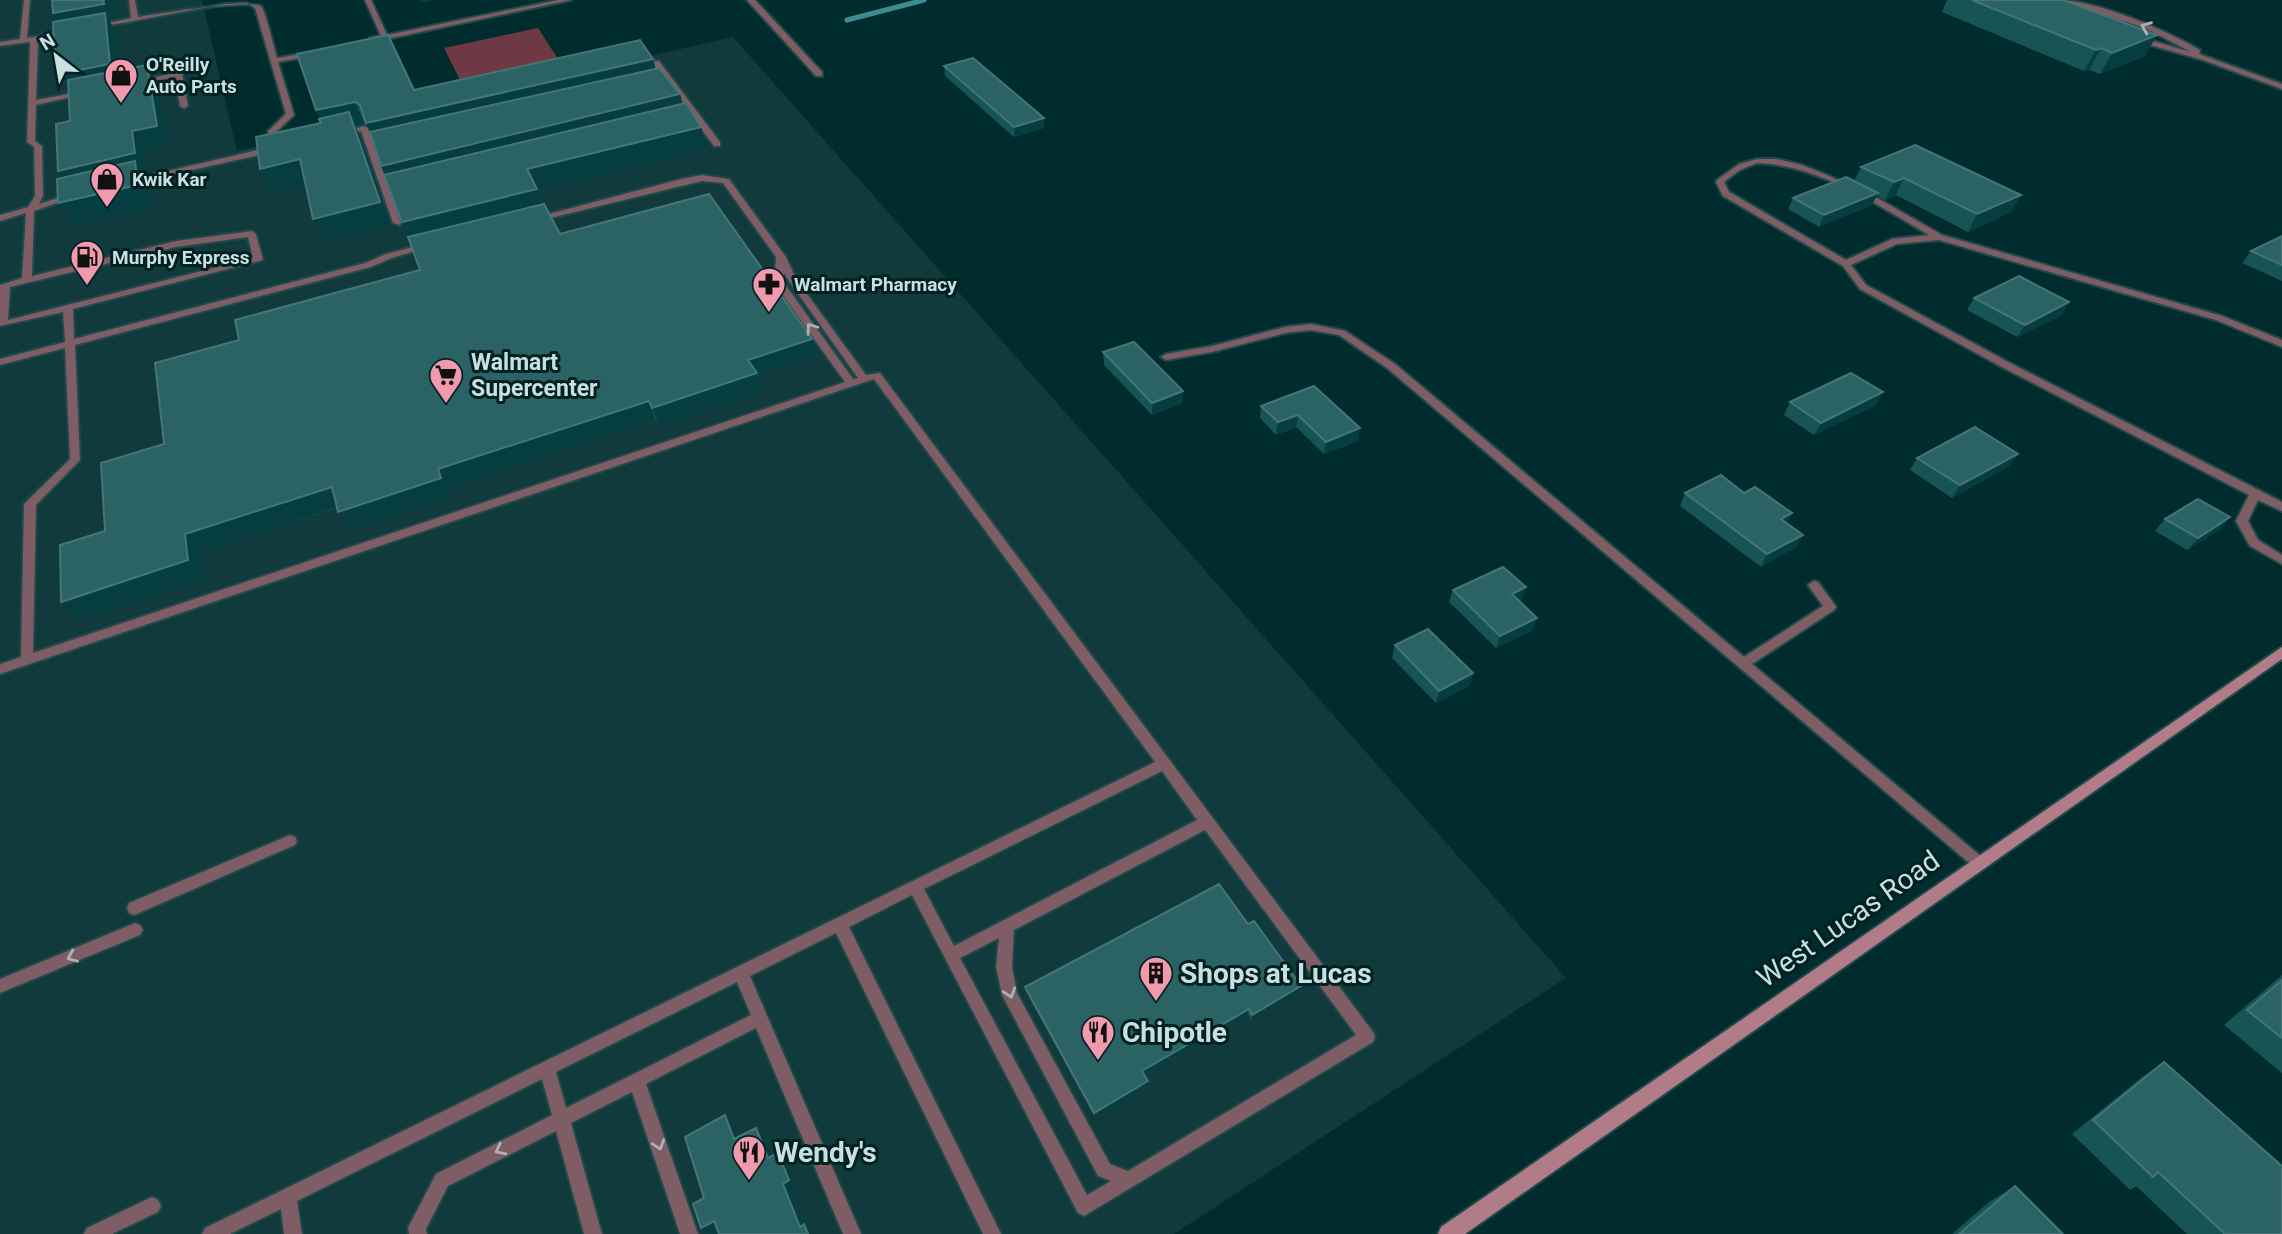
<svg xmlns="http://www.w3.org/2000/svg" width="2282" height="1234" font-family="Roboto,sans-serif">
	<style>
		.built { fill: #113a3c }
		.green { fill: #6e3845 }
		.lines { fill: none; stroke-linecap: round; stroke-linejoin: round }
		.stream { stroke: #3f8c8f; stroke-width: 5 }
		.lane-casing { stroke: #20494a; stroke-width: 4 }
		.street-casing { stroke: #20494a; stroke-width: 4 }
		.secondary-casing { stroke: #20494a; stroke-width: 4 }
		.lane { fill: #7e5d64; fill-rule: evenodd }
		.street { fill: #7e5d64; fill-rule: evenodd }
		.secondary { fill: #b17c87; fill-rule: evenodd }
		.wall { fill: #175456 }
		.shaded-wall { fill: #063d40 }
		.building { fill: #2b6365; stroke: #447678; stroke-width: 2 }
		.oneway { stroke: #afb2b5 }
		.labels { text-anchor: middle; dominant-baseline: central; stroke-width: 6; stroke-linejoin: round; paint-order: stroke }
		.far-poi-label { font-size: 19px; font-weight: bold; fill: #cae0e0; stroke: #022122; text-anchor: start }
		.poi-label { font-size: 23px; font-weight: bold; fill: #cae0e0; stroke: #022122; text-anchor: start }
		.near-street-label { font-size: 28px; fill: #cae0e0; stroke: #022122 }
		.near-poi-label { font-size: 28px; font-weight: bold; fill: #cae0e0; stroke: #022122; text-anchor: start }
	</style>
	<rect width="100%" height="100%" fill="#002c2e"/>
	<polygon class="built" points="0,0 202,0 237,151 733,37 1566,978 1174,1234 0,1234"/>
	<polygon class="green" points="538,28 560,62 462,84 444,48"/>
	<g class="lines">
		<polyline class="stream" points="847,20 924,0"/>
		<defs>
			<g id="lane">
				<path d="M24 0H30L27 38 68 31 72 33 36 41 38 44 36 100 84 91 88 93 36 105 35 141 42 146 43 196 39 204 73 193 77 196 34 211 32 276 176 241 252 231 256 234 263 260 73 309 74 339 365 263 386 254 428 243 432 246 392 258 371 267 75 345 80 460 36 505 33 653 845 382 774 283 776 257 723 183 702 181 534 222 530 219 681 179 702 175 729 179 786 257 796 279 866 375 880 373 1373 1032 1375 1037 1373 1042 1084 1216 1078 1213 912 895 849 927 1001 1234H983L836 933 750 976 861 1234H843L756 1028 646 1084 698 1234H680L632 1092 571 1123 602 1234H584L556 1131 448 1186 426 1229 427 1234H409L408 1228 411 1222 436 1174 552 1115 542 1079 297 1201 302 1234H284L281 1209 230 1234H202L205 1228 1155 762 874 379 0 674V664L21 657 24 504 70 459 65 348 0 365V359L65 342 63 312 0 326V285L22 278 26 213 0 221V215L28 207 35 196 34 147 27 142 30 44 29 42 0 46V42L20 39ZM248 237 253 258 8 320 10 287 176 247ZM784 273 789 281 858 378 853 379 784 283ZM1162 771 1197 820 954 946 924 889ZM1205 830 1356 1035 1128 1171 1110 1164 1017 993 1012 967 1014 930ZM999 938 996 967 1002 995 1098 1176 1111 1181 1087 1195 960 958ZM737 982 751 1015 566 1108 556 1072Z"/>
				<path d="M129 0H135L138 17C159 13 248 0 261 6 266 13 274 48 277 58L317 51V55L278 62 294 115 276 132 279 148 277 151 129 184V180L271 147 268 131 286 114 255 8 247 3 225 4 95 28V26L131 18Z"/>
				<polygon points="365,0 371,0 387,35 558,0 571,0 373,42 369,40 370,38 381,36"/>
				<path d="M2057 0C2097 0 2165 30 2200 50L2199 54 2282 84V89L2203 60 2136 41V37H2139L2191 52 2145 28Z"/>
				<polygon points="653,61 659,61 720,142 720,146 714,146 669,86 652,88 652,84 666,82 652,63"/>
				<polygon points="178,72 182,74 188,106 184,108 180,106 175,77 139,84 135,82"/>
				<polygon points="364,126 368,128 401,223 400,225 393,223 361,131 343,135 339,133"/>
				<path d="M1757 159H1777L1802 165 1827 175 1879 199 1942 235 2222 316 2282 340V347L2216 320 1939 240 1897 244 1851 265 1866 285 2008 362 2282 502V511L2258 500 2248 521 2258 540 2282 555V564L2250 546 2236 521 2249 495 2000 366 1860 289 1843 266 1723 196 1716 182 1717 180 1739 164ZM1757 163C1819 165 1877 205 1929 235L1892 239 1846 260 1729 192 1724 182 1740 170Z"/>
				<polygon points="1311,324 1345,331 1395,364 1744,657 1823,606 1808,585 1814,581 1818,582 1834,604 1836,607 1834,610 1752,664 1984,859 1986,863 1984,867 1979,869 1974,867 1387,368 1339,335 1311,330 1285,333 1212,352 1166,360 1161,357 1166,354 1212,346 1285,327"/>
				<polygon points="290,835 295,837 297,841 295,845 139,913 134,915 129,913 127,908 129,903"/>
				<polygon points="135,923 140,925 143,930 140,935 0,993 0,979"/>
				<polygon points="152,1197 158,1200 161,1206 158,1212 112,1234 84,1234 87,1228"/>
			</g>
			<polygon id="street" points="747,0 755,0 822,72 822,76 816,76"/>
			<polygon id="secondary" points="2282,647 2282,659 1465,1234 1438,1234 1441,1227"/>
		</defs>
		<use href="#lane" class="lane-casing"/>
		<use href="#street" class="street-casing"/>
		<use href="#secondary" class="secondary-casing"/>
		<use href="#lane" class="lane"/>
		<use href="#street" class="street"/>
		<use href="#secondary" class="secondary"/>
	</g>
	<g class="wall">
		<polygon points="1947,0 2063,0 2145,56 2100,74 2089,70 2084,71 1942,12"/>
		<polygon points="944,66 1044,118 1044,128 1014,137 945,76"/>
		<polygon points="656,69 680,94 682,103 701,127 707,149 538,191 543,204 560,234 817,357 757,376 762,392 659,426 655,419 448,488 451,497 350,530 337,508 200,552 203,579 78,620 105,531 164,444 239,340 420,270 409,237 402,222 381,166 370,132 367,125 365,124 355,126 359,134 391,225 326,242 305,184 273,192 321,123 321,119 316,110 414,90"/>
		<polygon points="1861,167 2021,195 2011,212 1968,232 1896,195 1885,200 1877,195 1872,205 1819,227 1788,209 1793,198 1854,181"/>
		<polygon points="2282,236 2282,281 2242,263 2251,251"/>
		<polygon points="1974,298 2062,315 2017,337 1967,310"/>
		<polygon points="1103,352 1183,391 1182,403 1152,415 1104,365"/>
		<polygon points="1314,386 1358,441 1324,454 1296,427 1276,435 1260,418 1261,406"/>
		<polygon points="1790,402 1876,405 1814,435 1784,415"/>
		<polygon points="2018,454 2009,466 1952,498 1910,470 1917,458"/>
		<polygon points="1685,493 1744,493 1792,513 1787,522 1803,535 1796,547 1761,567 1680,506"/>
		<polygon points="2230,517 2219,530 2187,550 2155,531 2165,519"/>
		<polygon points="1453,590 1522,600 1519,601 1533,630 1496,648 1449,602"/>
		<polygon points="1395,645 1473,673 1469,686 1436,703 1392,658"/>
		<polygon points="1248,924 1300,992 1251,1020 1248,1014 1144,1075 1148,1086 1095,1117 1026,992 1025,987"/>
		<polygon points="2282,975 2282,1073 2224,1025"/>
		<polygon points="2164,1062 2282,1234 2187,1234 2136,1186 2130,1190 2072,1134 2142,1077"/>
		<polygon points="2015,1186 2063,1234 1952,1234 1989,1202"/>
	</g>
	<g class="shaded-wall">
		<polygon points="103,0 115,0 117,14 113,15 113,19 109,20 114,28 121,81 73,79 66,80 55,64 63,28 53,13"/>
		<polygon points="420,0 434,0 421,3"/>
		<polygon points="2157,35 2145,56 2100,74 2112,53"/>
		<polygon points="2101,48 2089,70 2084,71 2096,50"/>
		<polygon points="653,59 659,81 377,145 366,123"/>
		<polygon points="147,65 158,84 169,145 145,151 148,173 144,174 150,183 153,207 74,226 58,203 72,191 58,171 132,131"/>
		<polygon points="680,94 686,116 392,189 381,166"/>
		<polygon points="355,102 365,124 355,126 359,134 391,225 326,242 313,219 327,132 316,110"/>
		<polygon points="1044,118 1044,128 1014,137 1014,127"/>
		<polygon points="701,127 707,149 538,191 546,211 413,245 402,222 527,169"/>
		<polygon points="300,159 312,182 273,192 260,169"/>
		<polygon points="1904,178 1896,195 1885,200 1894,182"/>
		<polygon points="1878,193 1872,205 1819,227 1824,215"/>
		<polygon points="2021,195 2011,212 1968,232 1977,214"/>
		<polygon points="2069,302 2062,315 2017,337 2025,325"/>
		<polygon points="812,339 817,357 757,376 762,392 659,426 652,408 748,360"/>
		<polygon points="1183,391 1182,403 1152,415 1152,403"/>
		<polygon points="1883,392 1876,405 1814,435 1821,423"/>
		<polygon points="649,401 655,419 448,488 451,497 350,530 338,512 438,469"/>
		<polygon points="1298,415 1296,427 1276,435 1278,422"/>
		<polygon points="1360,428 1358,441 1324,454 1326,442"/>
		<polygon points="2018,454 2009,466 1952,498 1960,485"/>
		<polygon points="332,487 344,505 200,552 203,579 78,620 61,602 185,534"/>
		<polygon points="1792,513 1785,526 1781,519"/>
		<polygon points="2230,517 2219,530 2187,550 2198,538"/>
		<polygon points="1803,535 1796,547 1761,567 1767,554"/>
		<polygon points="1526,587 1522,600 1508,606 1512,594"/>
		<polygon points="1537,618 1533,630 1496,648 1500,636"/>
		<polygon points="1473,673 1469,686 1436,703 1439,691"/>
		<polygon points="1301,986 1300,992 1251,1020 1252,1015"/>
		<polygon points="1249,1009 1248,1014 1142,1076 1142,1071"/>
		<polygon points="1148,1081 1148,1086 1095,1117 1094,1113"/>
		<polygon points="725,1115 734,1129 743,1153 734,1139"/>
		<polygon points="756,1128 765,1142 776,1171 768,1158"/>
		<polygon points="778,1153 786,1166 797,1193 791,1196 806,1234 800,1227 783,1184"/>
		<polygon points="714,1221 722,1234 706,1234 701,1228"/>
	</g>
	<g class="building">
		<polygon points="52,0 105,0 103,0 104,4 53,13"/>
		<polygon points="1972,0 2063,0 2157,35 2112,53 2101,48 2096,50"/>
		<polygon points="105,13 110,64 69,72 68,61 55,64 53,22"/>
		<polygon points="388,35 414,90 640,40 653,59 366,123 360,105 355,102 316,110 297,54"/>
		<polygon points="973,58 1044,118 1014,127 944,66"/>
		<polygon points="147,65 157,126 132,131 135,153 58,171 56,124 70,121 68,80"/>
		<polygon points="659,68 680,94 381,166 370,132"/>
		<polygon points="686,103 701,127 527,169 537,189 402,222 384,175"/>
		<polygon points="349,112 380,202 313,219 300,159 260,169 256,137 321,123 319,119"/>
		<polygon points="1915,145 2021,195 1977,214 1904,178 1894,182 1861,167"/>
		<polygon points="135,161 138,185 58,203 57,179"/>
		<polygon points="1846,177 1878,193 1824,215 1793,198"/>
		<polygon points="709,194 812,339 748,360 757,373 652,408 649,401 438,469 441,478 338,512 332,487 185,534 188,560 61,602 60,545 105,531 101,463 164,444 155,363 239,340 235,320 420,270 408,237 544,204 560,234"/>
		<polygon points="2282,236 2282,265 2251,251"/>
		<polygon points="2019,276 2069,302 2025,325 1974,298"/>
		<polygon points="1134,342 1183,391 1152,403 1103,352"/>
		<polygon points="1851,373 1883,392 1821,423 1790,402"/>
		<polygon points="1314,386 1360,428 1326,442 1298,415 1278,422 1261,406"/>
		<polygon points="1975,427 2018,454 1960,485 1917,458"/>
		<polygon points="1721,475 1744,493 1755,487 1792,513 1781,519 1803,535 1767,554 1685,493"/>
		<polygon points="2198,499 2230,517 2198,538 2165,519"/>
		<polygon points="1503,567 1526,587 1512,594 1537,618 1500,636 1453,590"/>
		<polygon points="1428,629 1473,673 1439,691 1395,645"/>
		<polygon points="1219,884 1248,924 1254,921 1301,986 1252,1015 1249,1009 1142,1071 1148,1081 1094,1113 1025,987"/>
		<polygon points="2282,980 2282,1038 2247,1010"/>
		<polygon points="2164,1062 2282,1166 2282,1234 2225,1234 2158,1172 2153,1177 2093,1120"/>
		<polygon points="725,1115 734,1139 756,1128 768,1158 778,1153 789,1180 783,1184 800,1227 804,1224 808,1234 719,1234 714,1221 701,1228 693,1204 704,1198 685,1137"/>
		<polygon points="2015,1186 2063,1234 1959,1234"/>
	</g>
	<defs><path id="oneway-chevron" d="M-2-3.5L2.5 0L-2 3.5" fill="none" stroke-width="1.6" stroke-linecap="round" stroke-linejoin="round" transform="scale(1.75)"/></defs>
	<g class="oneway">
		<use href="#oneway-chevron" transform="translate(2146 27) rotate(-158)"/>
		<use href="#oneway-chevron" transform="translate(811 328) rotate(-126)"/>
		<use href="#oneway-chevron" transform="translate(72 957) rotate(157)"/>
		<use href="#oneway-chevron" transform="translate(1010 993) rotate(71)"/>
		<use href="#oneway-chevron" transform="translate(659 1145) rotate(71)"/>
		<use href="#oneway-chevron" transform="translate(500 1150) rotate(153)"/>
	</g>
	<defs>
		<symbol id="shop-pin" viewBox="-11 -11 22 30"><path d="M0 17L-7.5 6A9.5 9.5 0 1 1 7.5 6Z" fill="#f29aad" stroke="#022122"/><path d="M-5-2.5h2.3a2.7 3.5 0 0 1 5.4 0H5L5.5 6h-11ZM-1.5-2.5h3a1.5 2.3 0 0 0-3 0Z" fill="#111"/></symbol>
		<symbol id="fuel-pin" viewBox="-11 -11 22 30"><path d="M0 17L-7.5 6A9.5 9.5 0 1 1 7.5 6Z" fill="#f29aad" stroke="#022122"/><path d="M-5.5-6h7V0h2V4h1.3V-2.5L3-4.5l.8-.8L6-3V5H2.5V1h-1V6h-7ZM-4.2-4.7v3.2H.2V-4.7Z" fill="#111"/></symbol>
		<symbol id="pharmacy-pin" viewBox="-11 -11 22 30"><path d="M0 17L-7.5 6A9.5 9.5 0 1 1 7.5 6Z" fill="#f29aad" stroke="#022122"/><path d="M-2-6h4v4h4v4h-4v4h-4v-4h-4v-4h4Z" fill="#111"/></symbol>
		<symbol id="supermarket-pin" viewBox="-11 -11 22 30"><path d="M0 17L-7.5 6A9.5 9.5 0 1 1 7.5 6Z" fill="#f29aad" stroke="#022122"/><path d="M-6-5.5h2.5l.6 2H6L4.5 2H-2.5L-4.4-4H-6ZM-1.5 3.2a1.3 1.3 0 1 0 .1 0ZM3 3.2a1.3 1.3 0 1 0 .1 0Z" fill="#111"/></symbol>
		<symbol id="building-pin" viewBox="-11 -11 22 30"><path d="M0 17L-7.5 6A9.5 9.5 0 1 1 7.5 6Z" fill="#f29aad" stroke="#022122"/><path d="M-4-6H4V6H1V3H-1V6H-4ZM-2.5-4.3h1.7v1.8h-1.7ZM.8-4.3h1.7v1.8H.8ZM-2.5-1h1.7V.8h-1.7ZM.8-1h1.7V.8H.8Z" fill="#111"/></symbol>
		<symbol id="restaurant-pin" viewBox="-11 -11 22 30"><path d="M0 17L-7.5 6A9.5 9.5 0 1 1 7.5 6Z" fill="#f29aad" stroke="#022122"/><path d="M-5-6h1v4h1v-4h1v4h1v-4h1v5L-1.5 .5V6h-2V.5L-5-1ZM5-6V6H3V1.5H1.5Q1.5-4 5-6Z" fill="#111"/></symbol>
	</defs>
	<g fill-rule="evenodd">
		<use href="#shop-pin" x="102" y="56" width="38" height="52"/>
		<use href="#shop-pin" x="88" y="160" width="38" height="52"/>
		<use href="#fuel-pin" x="68" y="238" width="38" height="52"/>
		<use href="#pharmacy-pin" x="750" y="265" width="38" height="52"/>
		<use href="#supermarket-pin" x="427" y="356" width="38" height="52"/>
		<use href="#building-pin" x="1137" y="954" width="38" height="52"/>
		<use href="#restaurant-pin" x="1079" y="1013" width="38" height="52"/>
		<use href="#restaurant-pin" x="730" y="1133" width="38" height="52"/>
	</g>
	<g class="labels">
		<g class="far-poi-label">
			<text x="146" y="64">O'Reilly<tspan x="146" dy="22">Auto Parts</tspan></text>
			<text x="132" y="179">Kwik Kar</text>
			<text x="112" y="257">Murphy Express</text>
			<text x="794" y="284">Walmart Pharmacy</text>
		</g>
		<g class="poi-label">
			<text x="471" y="362">Walmart<tspan x="471" dy="26">Supercenter</tspan></text>
		</g>
		<g class="near-street-label">
			<text transform="translate(1848 919) rotate(-35)">West Lucas Road</text>
		</g>
		<g class="near-poi-label">
			<text x="1180" y="973">Shops at Lucas</text>
			<text x="1122" y="1032">Chipotle</text>
			<text x="774" y="1152">Wendy's</text>
		</g>
	</g>
	<g transform="translate(56 56) rotate(329)" stroke="#022122" stroke-width="5" paint-order="stroke">
	<path d="M0-5L12 26L0 18L-12 26Z" fill="#cae0e0"/>
	<text y="-10" font-size="19" font-weight="bold" text-anchor="middle" fill="#cae0e0">N</text>
	</g>
</svg>
